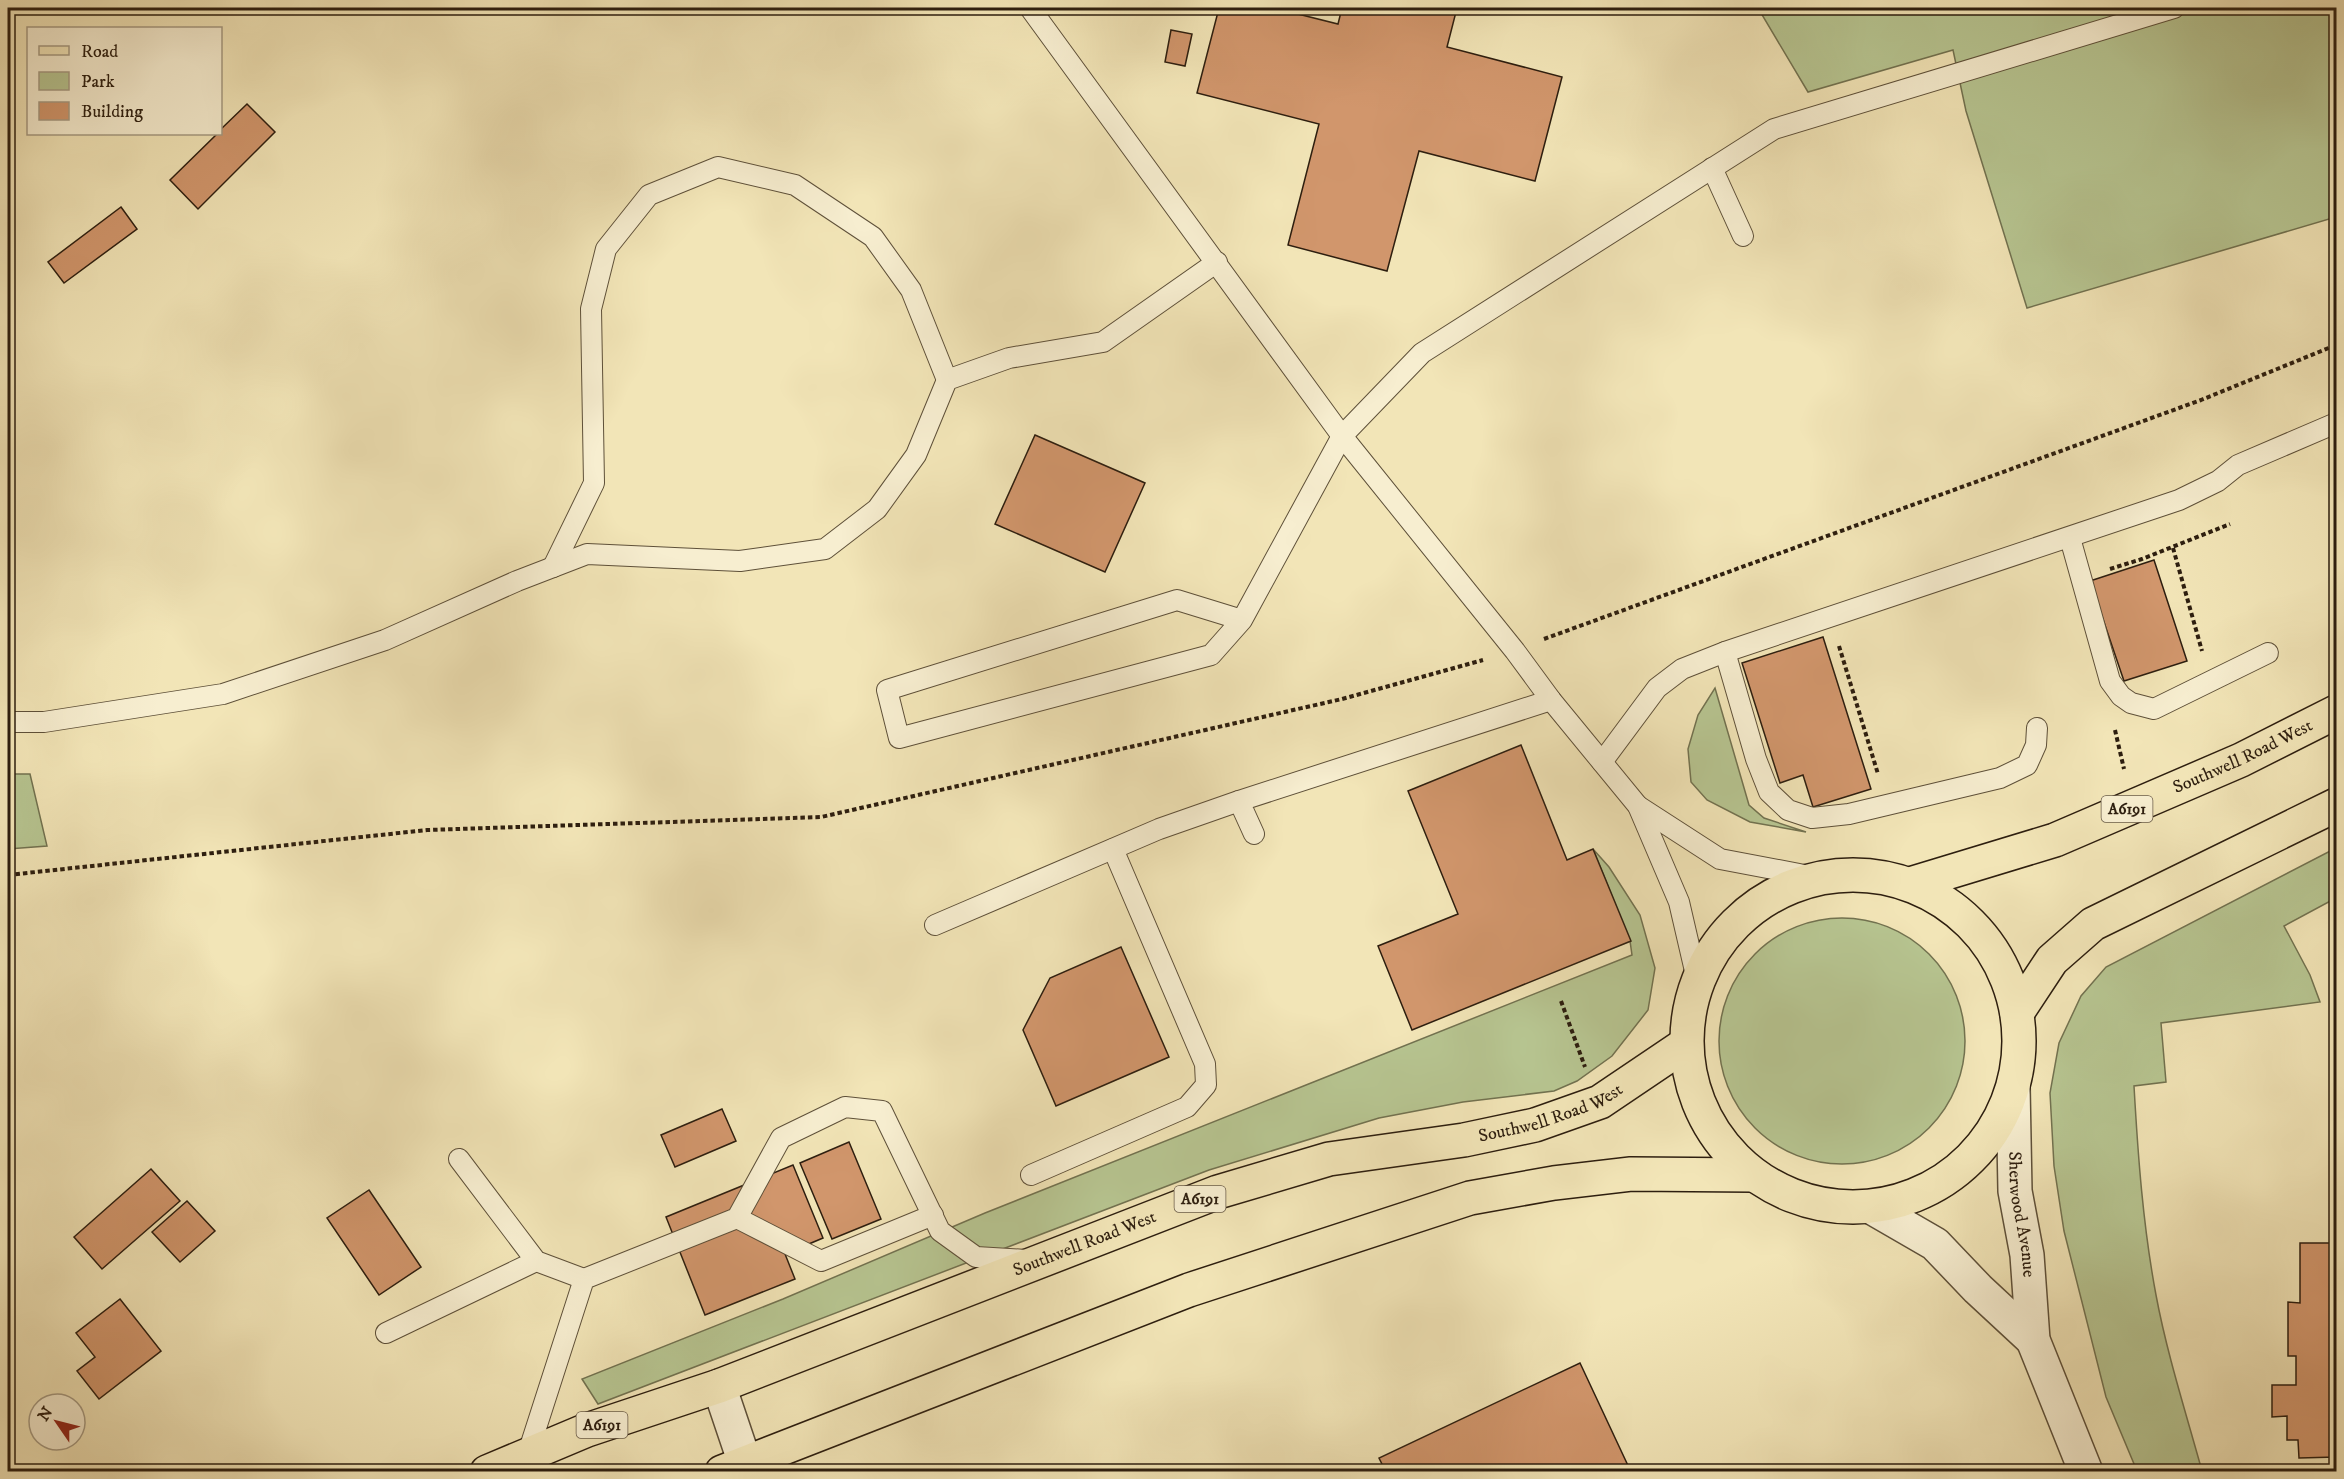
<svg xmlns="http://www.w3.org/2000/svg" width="2344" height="1479" font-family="'IM FELL DW Pica',serif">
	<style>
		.green { fill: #b7c591; stroke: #727250; stroke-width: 1.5 }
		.building { fill: #d1966c; stroke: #2d1e0f; stroke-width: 1.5 }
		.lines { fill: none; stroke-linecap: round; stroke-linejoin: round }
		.lane-casing { stroke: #5e5039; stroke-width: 22 }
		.street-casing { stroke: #5e5039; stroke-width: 36 }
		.primary-casing { stroke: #2d1e0f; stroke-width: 36 }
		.path { stroke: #2d1e0f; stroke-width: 4; stroke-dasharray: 4.5 3; stroke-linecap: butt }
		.lane { stroke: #f7eed0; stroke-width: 20 }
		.street { stroke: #f7eed0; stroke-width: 33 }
		.primary { stroke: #f2e5b7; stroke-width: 33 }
		.labels { text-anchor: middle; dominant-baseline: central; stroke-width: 6; stroke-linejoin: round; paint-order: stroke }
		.shield { fill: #f7eed0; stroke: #6a5c49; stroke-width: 1.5 }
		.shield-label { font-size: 16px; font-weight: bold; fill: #2d1e0f }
		.street-label { font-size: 18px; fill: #2d1e0f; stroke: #f7eed0 }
	</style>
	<rect width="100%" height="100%" fill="#f2e5b7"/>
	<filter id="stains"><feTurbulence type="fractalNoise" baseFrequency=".00333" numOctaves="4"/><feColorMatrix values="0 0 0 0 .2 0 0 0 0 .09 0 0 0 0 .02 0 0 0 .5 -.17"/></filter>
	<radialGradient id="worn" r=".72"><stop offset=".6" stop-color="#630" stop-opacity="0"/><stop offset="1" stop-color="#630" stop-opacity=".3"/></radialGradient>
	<g class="green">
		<polygon points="1758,8 2336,8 2336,217 2027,308 1966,111 1953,50 1808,92"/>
		<polygon points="1715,688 1749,805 1764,818 1806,832 1750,822 1707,800 1691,782 1688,749 1698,715"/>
		<polygon points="8,774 30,774 47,846 8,849"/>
		<path d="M2336 848V898L2284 926 2310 975 2320 1002 2161 1023 2166 1082 2134 1086C2138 1156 2143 1226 2156 1295 2167 1354 2186 1413 2202 1471H2137L2106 1397 2064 1231 2054 1166 2050 1093 2059 1043 2081 996 2106 967Z"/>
		<polygon points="1593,849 1609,867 1640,915 1655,968 1648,1010 1612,1056 1577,1081 1554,1091 1463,1102 1379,1118 1209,1170 598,1404 582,1379 783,1299 985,1213 1632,955 1630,941"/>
		<circle cx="1842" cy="1041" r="123"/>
	</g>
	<g class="building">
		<polygon points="1219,8 1274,8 1338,24 1342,8 1457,8 1447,47 1562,77 1535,181 1419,151 1387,271 1288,245 1319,124 1197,93"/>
		<polygon points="1171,30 1192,34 1185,66 1165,62"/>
		<polygon points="247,104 275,132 198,209 170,180 217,134 220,134 220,130"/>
		<polygon points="121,207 137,229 64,283 48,262"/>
		<polygon points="1035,435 1145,483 1105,572 995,524"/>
		<polygon points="2154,560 2187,661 2124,681 2090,581"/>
		<polygon points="1823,637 1871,789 1813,807 1803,775 1780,783 1742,663"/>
		<polygon points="1521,745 1567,860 1593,849 1631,941 1412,1030 1378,946 1458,914 1408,791"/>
		<polygon points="1121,947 1169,1057 1056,1106 1023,1030 1050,978"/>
		<polygon points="722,1109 736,1141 675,1167 661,1135"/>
		<polygon points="849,1142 881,1219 832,1239 800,1163"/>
		<polygon points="793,1165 823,1238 785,1254 795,1279 705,1315 666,1217"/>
		<polygon points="151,1169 180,1201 102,1269 74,1237"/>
		<polygon points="369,1190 421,1267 379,1295 327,1218"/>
		<polygon points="187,1201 215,1231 180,1262 152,1232"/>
		<polygon points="2300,1243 2336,1243 2336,1457 2299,1458 2298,1440 2287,1440 2287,1416 2272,1417 2272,1385 2296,1385 2296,1356 2288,1356 2288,1302 2300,1303"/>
		<polygon points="120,1299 161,1351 99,1399 77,1371 95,1357 76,1333"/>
		<polygon points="1580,1363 1631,1472 1386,1472 1379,1458"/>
	</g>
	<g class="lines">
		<defs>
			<g id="lane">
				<polyline points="1030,8 1342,436 1515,651 1551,700 1638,806 1679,902 1698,984"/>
				<polyline points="1712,168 1743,236"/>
				<polyline points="2070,538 2110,681 2121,696 2131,703 2154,709 2268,653"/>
				<polyline points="553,567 594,483 591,309 606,249 649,195 718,167 795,185 873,237 911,290 947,380"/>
				<polyline points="1242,620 1177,600 887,690 899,738 1211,655 1242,620 1342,436 1422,353 1774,129 2174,8"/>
				<polyline points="1725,652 1756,759 1769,792 1788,810 1812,818 1849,814 2000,778 2027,765 2036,745 2037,728"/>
				<polyline points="8,722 44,722 223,694 385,640 517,581 587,554 740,561 825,549 877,509 916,455 947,380 1009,358 1103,342 1217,262"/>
				<polyline points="1602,762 1657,688 1682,669 1725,652 2179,500 2218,481 2238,465 2336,423"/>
				<polyline points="1638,806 1720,859 1820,878"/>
				<polyline points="1254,834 1239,801 1551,700"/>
				<polyline points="935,925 1159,829 1239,801"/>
				<polyline points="459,1159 536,1261 584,1279"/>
				<polyline points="1031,1175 1187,1107 1206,1085 1205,1064 1113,849"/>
				<polyline points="737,1218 821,1261 933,1215"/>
				<polyline points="386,1333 536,1261"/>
				<polyline points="527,1456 584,1279 737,1218 781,1138 845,1107 882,1111 940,1231 976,1257 1027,1260"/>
			</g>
			<g id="street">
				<path id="s1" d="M2013 1087 2015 1191 2027 1255 2033 1340 2086 1472"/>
				<polyline points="1871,1207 1935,1244 1978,1289 2033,1340"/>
				<polyline points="719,1386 748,1472"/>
			</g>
			<g id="primary">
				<circle cx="1853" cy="1041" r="166"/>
				<path id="s2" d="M1910 884 2055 840 2241 760 2336 712"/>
				<polyline points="2017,1013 2052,960 2093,924 2336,805"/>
				<path id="s3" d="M487 1472 587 1430 719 1386 1218 1192 1329 1159 1464 1140 1535 1125 1600 1102 1686 1044"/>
				<polyline points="722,1472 1189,1290 1470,1198 1554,1183 1631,1174 1753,1175"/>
			</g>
		</defs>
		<use href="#lane" class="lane-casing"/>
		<use href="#street" class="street-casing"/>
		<use href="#primary" class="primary-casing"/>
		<g class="path">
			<polyline points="2173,548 2202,651"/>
			<polyline points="2110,569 2142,559 2230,524"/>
			<polyline points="1544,639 2201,400 2336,345"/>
			<polyline points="1839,646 1878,774"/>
			<polyline points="2115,730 2124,769"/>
			<polyline points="8,875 427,830 821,817 1342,699 1483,660"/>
			<polyline points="1561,1001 1585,1067"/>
		</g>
		<use href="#lane" class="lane"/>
		<use href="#street" class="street"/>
		<use href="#primary" class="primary"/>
	</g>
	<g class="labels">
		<g class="shield">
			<rect x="2101.5" y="796" width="51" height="26" rx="4.5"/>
			<rect x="1174.5" y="1186" width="51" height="26" rx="4.5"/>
			<rect x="576.5" y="1412" width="51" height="26" rx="4.5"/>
		</g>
		<g class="shield-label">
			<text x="2127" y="809">A6191</text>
			<text x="1200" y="1199">A6191</text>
			<text x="602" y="1425">A6191</text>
		</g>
		<g class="street-label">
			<text stroke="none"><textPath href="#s2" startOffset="357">Southwell Road West</textPath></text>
			<text stroke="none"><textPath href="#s3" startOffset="1126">Southwell Road West</textPath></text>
			<text stroke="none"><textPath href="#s1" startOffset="128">Sherwood Avenue</textPath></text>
			<text stroke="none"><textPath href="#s3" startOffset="640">Southwell Road West</textPath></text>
		</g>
	</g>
	<rect width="2344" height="1479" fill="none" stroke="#f2e5b7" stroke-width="30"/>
	<rect x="9" y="9" width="2326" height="1461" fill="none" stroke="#2d1e0f" stroke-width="3"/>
	<rect x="15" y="15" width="2314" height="1449" fill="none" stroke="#2d1e0f" stroke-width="1.5"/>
	<rect x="27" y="27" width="195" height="108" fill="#f7eed0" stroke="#a69b83" stroke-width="1.5"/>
	<rect x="39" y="46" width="30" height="9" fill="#f2e5b7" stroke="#a69b83" stroke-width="1.5"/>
	<text x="81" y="57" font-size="18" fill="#2d1e0f">Road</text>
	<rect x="39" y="72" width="30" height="18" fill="#b7c591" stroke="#a69b83" stroke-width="1.5"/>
	<text x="81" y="87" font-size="18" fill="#2d1e0f">Park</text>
	<rect x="39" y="102" width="30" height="18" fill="#d1966c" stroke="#a69b83" stroke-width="1.5"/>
	<text x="81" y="117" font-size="18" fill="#2d1e0f">Building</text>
	<g transform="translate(57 1422) rotate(305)"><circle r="28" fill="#f7eed0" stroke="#a69b83" stroke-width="1.5"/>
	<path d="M0-4.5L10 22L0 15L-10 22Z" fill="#8f2418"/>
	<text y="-9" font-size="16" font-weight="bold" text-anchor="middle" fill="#2d1e0f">N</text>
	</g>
	<rect width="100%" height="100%" filter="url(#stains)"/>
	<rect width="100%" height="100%" fill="url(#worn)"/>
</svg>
